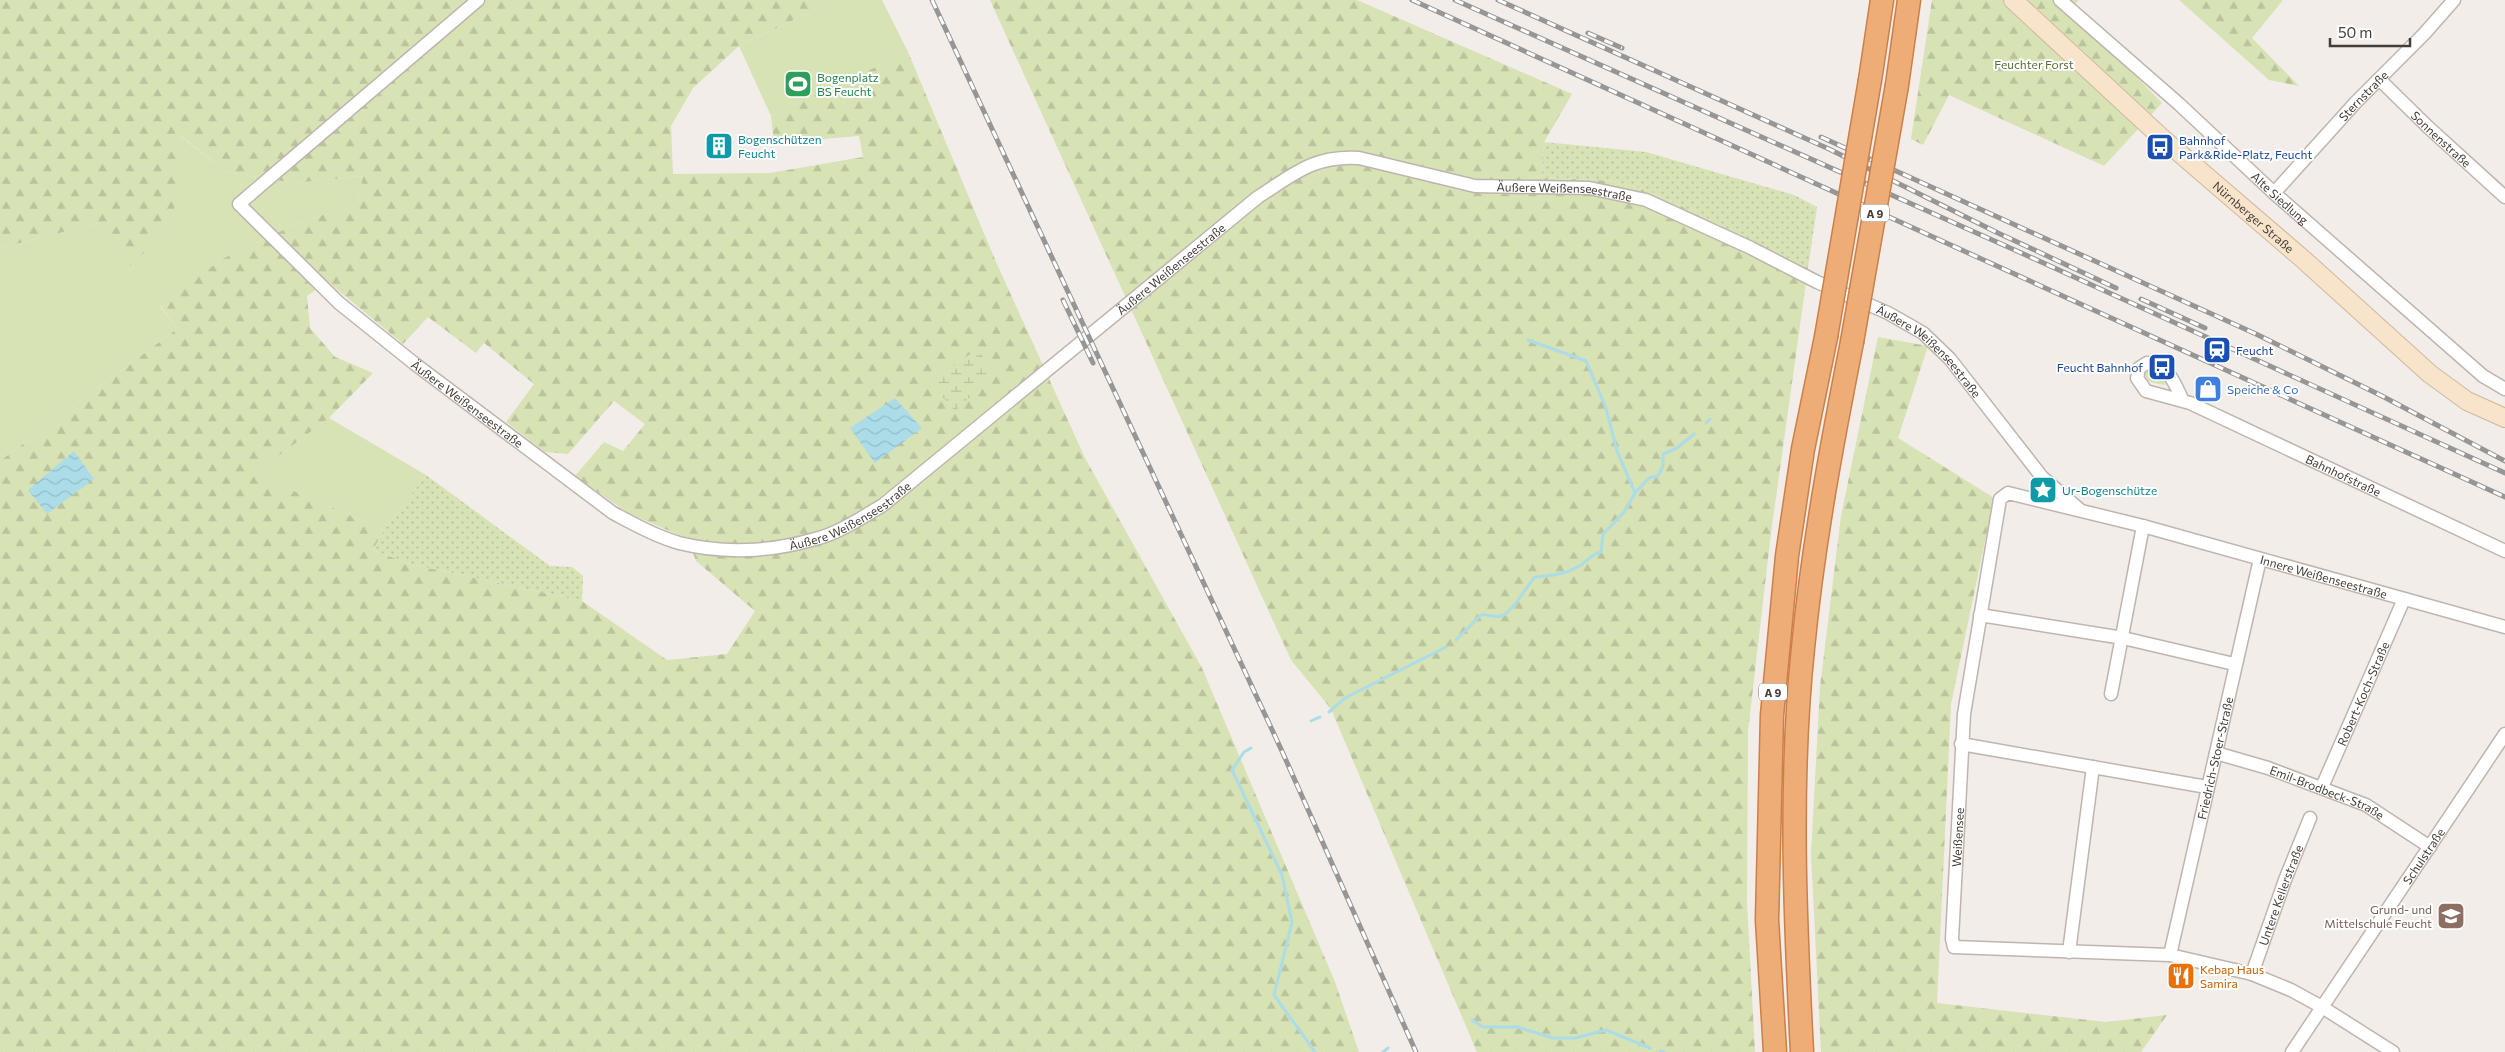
<svg xmlns="http://www.w3.org/2000/svg" width="2505" height="1052" font-family="Commissioner,sans-serif">
	<style>
		.grass { fill: #d7e2b5 }
		.forest { fill: url(#forest-firs); fill-rule: evenodd }
		.wetland { fill: url(#wetland-marsh) }
		.park { fill: url(#park-dots) }
		.water { fill: url(#water-waves) }
		.lines { fill: none; stroke-linecap: round; stroke-linejoin: round }
		.stream { stroke: #abdce8; stroke-width: 3 }
		.street-casing { stroke: #bfb5ae; stroke-width: 15 }
		.secondary-casing { stroke: #d0b89e; stroke-width: 20 }
		.highway-casing { stroke: #cc7f48; stroke-width: 25 }
		.street { stroke: #fff; stroke-width: 12 }
		.secondary { stroke: #f8e4cb; stroke-width: 18 }
		.highway { stroke: #eead77; stroke-width: 22 }
		.rail-casing { stroke: #969696; stroke-width: 5 }
		.rail { stroke: #fff; stroke-width: 3; stroke-dasharray: 9; stroke-linecap: butt }
		.highway-bridge-casing { stroke: #cc7f48; stroke-width: 25; stroke-linecap: butt }
		.highway-bridge { stroke: #eead77; stroke-width: 22 }
		.labels { text-anchor: middle; dominant-baseline: central; stroke-width: 4; stroke-linejoin: round; paint-order: stroke }
		.shield { fill: #fff; stroke: #7c7673; stroke-width: 1 }
		.shield-label { font-size: 11px; font-weight: bold; fill: #443c37 }
		.park-label { font-size: 12px; fill: #567031; stroke: #fff }
		.leisure-label { font-size: 12px; fill: #27864d; stroke: #fff; text-anchor: start }
		.street-label { font-size: 12px; fill: #443c37; stroke: #fff }
		.culture-label { font-size: 12px; fill: #0d838f; stroke: #fff; text-anchor: start }
		.transit-label { font-size: 12px; fill: #164399; stroke: #fff; text-anchor: start }
		.shop-label { font-size: 12px; fill: #366cbe; stroke: #fff; text-anchor: start }
		.education-label { font-size: 12px; fill: #785e54; stroke: #fff; text-anchor: end }
		.food-label { font-size: 12px; fill: #c56008; stroke: #fff; text-anchor: start }
	</style>
	<defs>
		<pattern id="forest-firs" width="22" height="20" patternUnits="userSpaceOnUse" patternTransform="scale(1.25)"><rect width="22" height="20" fill="#d7e2b5"/><path d="M5 1l3.5 6h-7zM16 11l3.5 6h-7z" fill="#bac39c"/></pattern>
		<pattern id="wetland-marsh" width="20" height="14" patternUnits="userSpaceOnUse" patternTransform="scale(1.25)"><rect width="20" height="14" fill="#d7e2b5"/><path d="M1 5h8M5 5V1M11 12h8M15 12V8" fill="none" stroke="#bac39c"/></pattern>
		<pattern id="park-dots" width="8" height="8" patternUnits="userSpaceOnUse" patternTransform="scale(1.25)"><rect width="8" height="8" fill="#d7e2b5"/><path d="M2 2h.1M6 6h.1" fill="none" stroke="#bac39c" stroke-width="1.8" stroke-linecap="round"/></pattern>
		<pattern id="water-waves" width="16" height="10" patternUnits="userSpaceOnUse" patternTransform="scale(1.25)"><rect width="16" height="10" fill="#abdce8"/><path d="M0 5q4-4 8 0t8 0" fill="none" stroke="#94bec8"/></pattern>
	</defs>
	<rect width="100%" height="100%" fill="#f2ede8"/>
	<g class="grass">
		<polygon points="835,0 882,0 908,52 771,116 739,46"/>
		<polygon points="180,136 227,172 294,183 363,176 357,203 296,224 222,259 160,306 177,329 0,461 0,248 99,223 131,265 173,223"/>
		<polygon points="2148,368 2159,373 2166,385 2153,383 2147,380 2145,373"/>
		<polygon points="329,418 426,475 384,530 254,474"/>
	</g>
	<g class="forest">
		<path d="M0 0H835L739 46 693 88 671 126 673 174 770 173 863 157 859 136 774 143 771 116 908 52 996 262 1085 458 1202 668 1335 982 1359 1052H0V461L177 329 160 305 222 259 296 224 357 203 363 176 294 183 227 172 181 136 173 223 131 266 99 223 0 248ZM327 281 403 344 428 317 476 353 484 343 534 384 506 422 545 452 568 454 614 401 645 424 623 451 604 442 575 476 628 513 688 539 696 561 755 611 727 654 667 660 582 601 410 564 373 550 384 530 254 474 329 418 373 373 335 357 310 328 307 296Z"/>
		<polygon points="990,0 1357,0 1572,94 1544,142 1542,177 1614,181 1650,191 1808,268 1771,533 1748,731 1747,903 1755,1052 1477,1052 1331,709 1291,660"/>
		<polygon points="1932,0 2079,0 2070,9 2162,103 2104,166 1949,95 1923,145 1911,139"/>
		<polygon points="2179,0 2283,0 2252,38 2299,86 2269,80"/>
		<polygon points="1878,337 1928,346 1898,438 1994,498 1951,704 1937,1003 2106,1022 2167,1015 2141,1052 1821,1052 1811,854 1820,687 1841,516"/>
	</g>
	<polygon class="wetland" points="977,349 995,373 955,411 930,383"/>
	<g class="park">
		<polygon points="1544,142 1646,152 1794,195 1817,207 1808,268 1650,191 1614,181 1542,177"/>
		<polygon points="426,475 550,566 572,567 583,576 582,601 410,564 373,550 384,530"/>
	</g>
	<g class="water">
		<polygon points="895,398 922,428 875,463 850,428"/>
		<polygon points="74,451 94,479 47,514 28,490"/>
	</g>
	<g class="lines">
		<g class="stream">
			<polyline points="1528,340 1586,361 1606,408 1617,451 1635,493"/>
			<polyline points="1706,423 1710,419"/>
			<path d="M1456 640 1481 615C1487 614 1496 618 1501 616 1512 613 1526 587 1535 577 1551 576 1567 574 1581 565 1588 560 1592 554 1601 552L1603 534 1625 511 1635 493 1649 478 1658 476 1663 466V454L1677 448 1694 434"/>
			<polyline points="1329,712 1345,698 1446,647"/>
			<polyline points="1311,721 1320,717"/>
			<polyline points="1251,748 1244,752 1232,770 1282,875 1292,922 1274,995 1315,1052"/>
			<polyline points="1472,1020 1483,1027 1517,1027 1553,1038 1575,1038 1606,1030 1650,1048"/>
			<polyline points="1660,1051 1664,1052"/>
			<polyline points="1383,1052 1388,1048"/>
		</g>
		<defs>
			<g id="street">
				<path id="s1" d="M478 0 239 204 339 303 415 364 613 513C634 524 655 536 679 543 723 554 771 552 815 539 839 533 861 518 883 505L1258 197C1294 174 1314 155 1359 158L1475 186 1589 188 1646 200 1751 248 1817 282 1888 313 1923 333 1950 359 2042 477 2080 510"/>
				<path id="s2" d="M2060 0 2179 104 2274 193 2483 376 2505 389"/>
				<path id="s3" d="M2380 80 2428 127 2505 197"/>
				<path id="s4" d="M2274 193 2356 102 2424 34 2454 0"/>
				<path id="s5" d="M2182 399C2174 382 2168 364 2147 363L2139 368 2137 378 2146 391 2190 403 2505 551"/>
				<polyline points="1980,615 2123,638 2234,664"/>
				<polyline points="2111,694 2143,526"/>
				<polyline points="1961,744 2207,787"/>
				<path id="s6" d="M2216 753 2268 768 2366 805 2430 847"/>
				<path id="s7" d="M2322 787 2404 599"/>
				<polyline points="2069,952 2093,767"/>
				<path id="s8" d="M2170 955 2260 559"/>
				<path id="s9" d="M2252 974 2285 880 2310 818"/>
				<path id="s10" d="M2292 1052 2505 734"/>
				<path id="s11" d="M2393 1052 2322 1007 2291 990 2252 974 2170 955 1954 947 1952 939 1964 714 2000 499 2008 493 2143 526 2505 627"/>
			</g>
			<g id="secondary">
				<path id="s12" d="M2013 0 2162 138 2304 260 2430 374 2467 401 2505 418"/>
			</g>
			<g id="highway">
				<polyline points="1870,80 1882,0"/>
				<polyline points="1897,85 1909,0"/>
				<polyline points="1775,1052 1767,920 1772,715 1787,556 1803,449 1826,337"/>
				<path d="M1802 1052C1795 917 1789 782 1803 648 1813 545 1832 443 1852 342"/>
			</g>
		</defs>
		<use href="#street" class="street-casing"/>
		<use href="#secondary" class="secondary-casing"/>
		<use href="#highway" class="highway-casing"/>
		<use href="#street" class="street"/>
		<use href="#secondary" class="secondary"/>
		<use href="#highway" class="highway"/>
		<defs>
			<g id="rail">
				<polyline points="932,0 1281,749 1416,1052"/>
				<polyline points="1412,0 2505,497"/>
				<polyline points="1455,0 2017,251 2505,473"/>
				<polyline points="1498,0 1829,149 1998,233 2116,288"/>
				<polyline points="1588,33 1622,48"/>
				<polyline points="1821,137 2256,334 2382,396 2505,461"/>
				<polyline points="2141,299 2205,328"/>
				<polyline points="1063,300 1093,363"/>
			</g>
		</defs>
		<use href="#rail" class="rail-casing"/>
		<use href="#rail" class="rail"/>
		<defs>
			<g id="highway-bridge">
				<polyline points="1826,337 1870,80"/>
				<polyline points="1852,342 1897,85"/>
			</g>
		</defs>
		<use href="#highway-bridge" class="highway-bridge-casing"/>
		<use href="#highway-bridge" class="highway-bridge"/>
	</g>
	<defs>
		<symbol id="stadium-square" viewBox="-11 -11 22 22"><rect x="-9" y="-9" width="18" height="18" rx="4" fill="#2e9e5b" stroke="#fff"/><path d="M0-5a6.5 5 0 1 0 0 10a6.5 5 0 1 0 0-10ZM-3.5-1.8h7v3.6h-7Z" fill="#fff"/></symbol>
		<symbol id="building-square" viewBox="-11 -11 22 22"><rect x="-9" y="-9" width="18" height="18" rx="4" fill="#0f9aa8" stroke="#fff"/><path d="M-4-6H4V6H1V3H-1V6H-4ZM-2.5-4.3h1.7v1.8h-1.7ZM.8-4.3h1.7v1.8H.8ZM-2.5-1h1.7V.8h-1.7ZM.8-1h1.7V.8H.8Z" fill="#fff"/></symbol>
		<symbol id="bus-square" viewBox="-11 -11 22 22"><rect x="-9" y="-9" width="18" height="18" rx="4" fill="#1a4fb4" stroke="#fff"/><path d="M-5-6H5V4H4V6H2V4H-2V6H-4V4H-5ZM-3.5-4V0h7V-4ZM-3.5 1.2v1.5H-2V1.2ZM2 1.2v1.5H3.5V1.2Z" fill="#fff"/></symbol>
		<symbol id="station-square" viewBox="-11 -11 22 22"><rect x="-9" y="-9" width="18" height="18" rx="4" fill="#1a4fb4" stroke="#fff"/><path d="M-3-6H3Q5-6 5-4V2Q5 4 3 4L4.5 6H3L1.5 4h-3L-3 6H-4.5L-3 4Q-5 4-5 2V-4Q-5-6-3-6ZM-3.5-4v3h7v-3ZM-3.5 1v1.5H-2V1ZM2 1v1.5H3.5V1Z" fill="#fff"/></symbol>
		<symbol id="shop-square" viewBox="-11 -11 22 22"><rect x="-9" y="-9" width="18" height="18" rx="4" fill="#3f7fe0" stroke="#fff"/><path d="M-5-2.5h2.3a2.7 3.5 0 0 1 5.4 0H5L5.5 6h-11ZM-1.5-2.5h3a1.5 2.3 0 0 0-3 0Z" fill="#fff"/></symbol>
		<symbol id="sight-square" viewBox="-11 -11 22 22"><rect x="-9" y="-9" width="18" height="18" rx="4" fill="#0f9aa8" stroke="#fff"/><path d="M0-6L1.8-2.2L6-1.7L2.9 1.2L3.7 5.4L0 3.3L-3.7 5.4L-2.9 1.2L-6-1.7L-1.8-2.2Z" fill="#fff"/></symbol>
		<symbol id="school-square" viewBox="-11 -11 22 22"><rect x="-9" y="-9" width="18" height="18" rx="4" fill="#8d6e63" stroke="#fff"/><path d="M0-5L7-2L0 1L-7-2ZM-4 1L0 2.5L4 1V4Q0 6-4 4Z" fill="#fff"/></symbol>
		<symbol id="restaurant-square" viewBox="-11 -11 22 22"><rect x="-9" y="-9" width="18" height="18" rx="4" fill="#e8710a" stroke="#fff"/><path d="M-5-6h1v4h1v-4h1v4h1v-4h1v5L-1.5 .5V6h-2V.5L-5-1ZM5-6V6H3V1.5H1.5Q1.5-4 5-6Z" fill="#fff"/></symbol>
	</defs>
	<g fill-rule="evenodd">
		<use href="#stadium-square" x="782" y="68" width="32" height="32"/>
		<use href="#building-square" x="703" y="130" width="32" height="32"/>
		<use href="#bus-square" x="2144" y="131" width="32" height="32"/>
		<use href="#station-square" x="2201" y="334" width="32" height="32"/>
		<use href="#bus-square" x="2146" y="351" width="32" height="32"/>
		<use href="#shop-square" x="2192" y="373" width="32" height="32"/>
		<use href="#sight-square" x="2027" y="474" width="32" height="32"/>
		<use href="#school-square" x="2435" y="900" width="32" height="32"/>
		<use href="#restaurant-square" x="2165" y="960" width="32" height="32"/>
	</g>
	<g class="labels">
		<g class="shield">
			<rect x="1861" y="204.5" width="28" height="17" rx="4"/>
			<rect x="1759" y="683.5" width="28" height="17" rx="4"/>
		</g>
		<g class="shield-label">
			<text x="1875" y="213">A 9</text>
			<text x="1773" y="692">A 9</text>
		</g>
		<g class="park-label">
			<text x="2034" y="64">Feuchter Forst</text>
		</g>
		<g class="leisure-label">
			<text x="817" y="77">Bogenplatz<tspan x="817" dy="14">BS Feucht</tspan></text>
		</g>
		<g class="street-label">
			<text stroke="none"><textPath href="#s4" startOffset="132">Sternstraße</textPath></text>
			<text stroke="none"><textPath href="#s3" startOffset="85">Sonnenstraße</textPath></text>
			<text stroke="none"><textPath href="#s1" startOffset="1892">Äußere Weißenseestraße</textPath></text>
			<text stroke="none"><textPath href="#s2" startOffset="296">Alte Siedlung</textPath></text>
			<text stroke="none"><textPath href="#s12" startOffset="324">Nürnberger Straße</textPath></text>
			<text stroke="none"><textPath href="#s1" startOffset="1459">Äußere Weißenseestraße</textPath></text>
			<text stroke="none"><textPath href="#s1" startOffset="2298">Äußere Weißenseestraße</textPath></text>
			<text stroke="none"><textPath href="#s1" startOffset="618">Äußere Weißenseestraße</textPath></text>
			<text stroke="none"><textPath href="#s5" startOffset="304">Bahnhofstraße</textPath></text>
			<text stroke="none"><textPath href="#s1" startOffset="1052">Äußere Weißenseestraße</textPath></text>
			<text stroke="none"><textPath href="#s11" startOffset="1250">Innere Weißenseestraße</textPath></text>
			<text stroke="none"><textPath href="#s7" startOffset="102">Robert-Koch-Straße</textPath></text>
			<text stroke="none"><textPath href="#s8" startOffset="202">Friedrich-Stoer-Straße</textPath></text>
			<text stroke="none"><textPath href="#s6" startOffset="118">Emil-Brodbeck-Straße</textPath></text>
			<text stroke="none"><textPath href="#s11" startOffset="572">Weißensee</textPath></text>
			<text stroke="none"><textPath href="#s10" startOffset="236">Schulstraße</textPath></text>
			<text stroke="none"><textPath href="#s9" startOffset="84">Untere Kellerstraße</textPath></text>
		</g>
		<g class="culture-label">
			<text x="738" y="139">Bogenschützen<tspan x="738" dy="14">Feucht</tspan></text>
			<text x="2062" y="490">Ur-Bogenschütze</text>
		</g>
		<g class="transit-label">
			<text x="2179" y="140">Bahnhof<tspan x="2179" dy="14">Park&amp;Ride-Platz, Feucht</tspan></text>
			<text x="2236" y="350">Feucht</text>
			<text x="2143" y="367" text-anchor="end">Feucht Bahnhof</text>
		</g>
		<g class="shop-label">
			<text x="2227" y="389">Speiche &amp; Co</text>
		</g>
		<g class="education-label">
			<text x="2432" y="909">Grund- und<tspan x="2432" dy="14">Mittelschule Feucht</tspan></text>
		</g>
		<g class="food-label">
			<text x="2200" y="969">Kebap Haus<tspan x="2200" dy="14">Samira</tspan></text>
		</g>
	</g>
	<path d="M2330 38v8h80v-8" fill="none" stroke="#443c37" stroke-width="2.5"/>
	<text x="2338" y="38" font-size="15" fill="#443c37" stroke="#ffffff" stroke-width="4" paint-order="stroke">50 m</text>
</svg>
